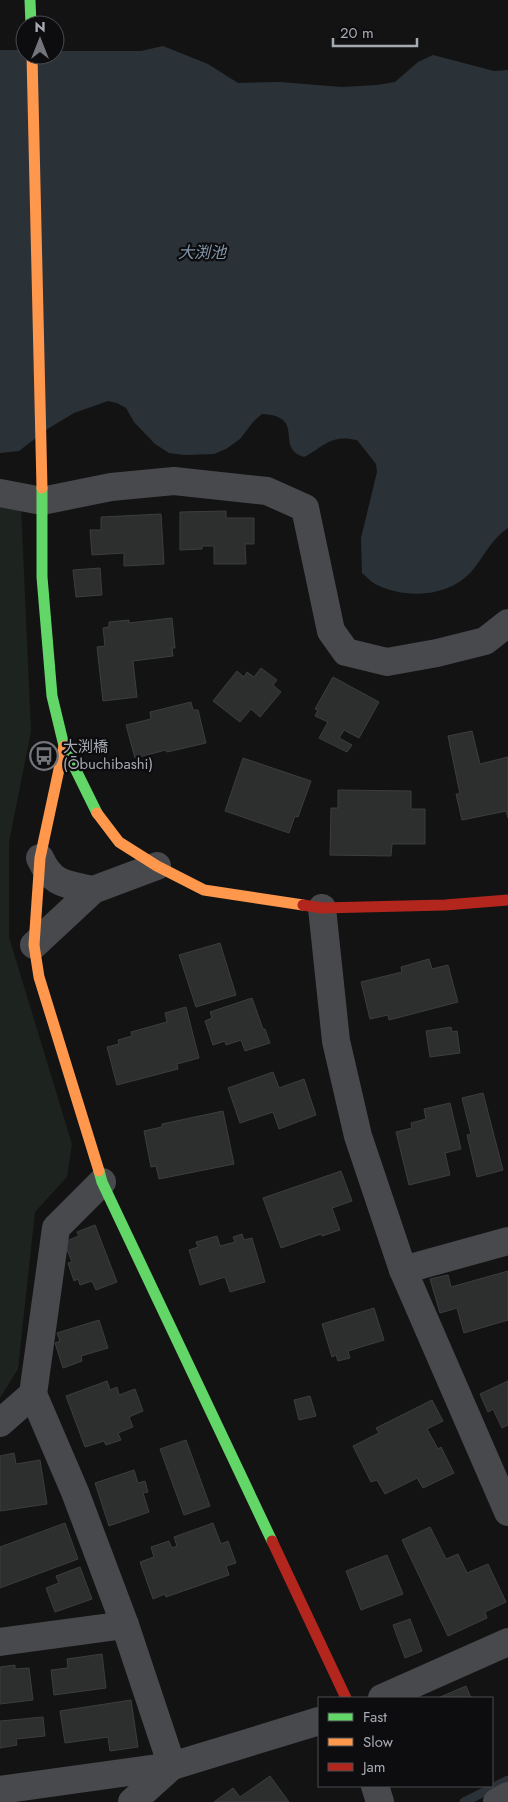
<svg xmlns="http://www.w3.org/2000/svg" width="508" height="1802" font-family="Jost,'Noto Sans JP',sans-serif">
	<style>
		.green { fill: #1d231e }
		.water { fill: #2b3237 }
		.lines { fill: none; stroke-linecap: round; stroke-linejoin: round }
		.stream { stroke: #2b3237; stroke-width: 9 }
		.building { fill: #2d2e2e; stroke: #3c3d3f }
		.street { stroke: #48494c; stroke-width: 28 }
		.fast { stroke: #63d668; stroke-width: 11 }
		.slow { stroke: #ff974d; stroke-width: 11 }
		.jam { stroke: #b3261e; stroke-width: 11 }
		.labels { text-anchor: middle; dominant-baseline: central; stroke-width: 4.5; stroke-linejoin: round; paint-order: stroke }
		.poi-label { font-size: 15px; fill: #a6aab2; stroke: #0d0d0f; text-anchor: start }
		.water-label { font-size: 16px; font-style: italic; fill: #8196a9; stroke: #0d0d0f }
	</style>
	<rect width="100%" height="100%" fill="#131313"/>
	<polygon class="green" points="0,501 21,504 31,732 9,842 9,937 72,1144 67,1177 35,1212 18,1369 0,1398"/>
	<path class="water" d="M163 46 208 64 238 83 280 82 342 87 377 85 395 82 418 62 433 55 494 71 508 70V528C491 539 484 557 471 572 448 597 407 599 377 585 372 583 367 577 362 573L361 538 377 472 376 464 357 440C330 434 325 446 304 457 274 448 307 416 262 414L253 422 240 439 226 449 214 454 185 455 169 453 155 444 134 422 126 408 117 403 108 401 74 413 49 428 19 451 0 453V50H25V55H55V51H141Z"/>
	<g class="lines">
		<polyline class="stream" points="464,1802 508,1780"/>
	</g>
	<g class="building">
		<polygon points="226,511 226,518 254,518 254,544 245,544 246,564 214,564 214,546 202,546 202,549 180,550 180,512"/>
		<polygon points="161,514 164,564 124,566 124,553 92,555 90,530 101,530 101,517"/>
		<polygon points="100,568 102,595 76,597 73,570"/>
		<polygon points="172,618 175,648 172,648 173,656 133,661 137,697 103,701 97,647 105,646 103,628 109,627 109,622 129,620 129,623"/>
		<polygon points="261,668 277,680 273,685 281,692 260,717 251,709 240,722 213,701 237,671 244,677 247,672 254,677"/>
		<polygon points="333,677 379,702 359,738 344,730 339,738 352,745 347,752 319,738 328,722 315,716 318,710 315,709"/>
		<polygon points="191,702 193,710 198,710 206,743 167,752 166,750 135,758 126,725 151,719 150,712"/>
		<polygon points="472,731 480,764 508,757 508,818 506,811 462,820 456,794 460,794 448,736"/>
		<polygon points="243,758 311,781 298,817 295,816 289,833 225,811"/>
		<polygon points="338,790 411,791 411,809 425,809 425,844 392,844 391,856 330,855 331,808 338,808"/>
		<polygon points="220,943 236,995 196,1007 179,955"/>
		<polygon points="429,959 432,969 448,965 458,1002 389,1020 388,1015 370,1019 361,982 402,972 401,967"/>
		<polygon points="252,998 263,1029 265,1029 270,1043 245,1051 241,1040 226,1045 225,1041 213,1045 205,1021 212,1018 210,1012"/>
		<polygon points="186,1007 199,1058 177,1064 178,1069 117,1085 107,1047 119,1044 118,1040 132,1036 131,1032 167,1022 165,1013"/>
		<polygon points="451,1027 452,1032 457,1031 460,1053 430,1057 426,1031"/>
		<polygon points="273,1072 279,1088 304,1079 316,1115 279,1129 273,1112 240,1123 228,1088"/>
		<polygon points="483,1093 503,1170 477,1177 467,1135 471,1134 462,1098"/>
		<polygon points="450,1103 461,1149 445,1153 450,1175 409,1185 396,1132 412,1128 411,1123 426,1119 424,1109"/>
		<polygon points="223,1111 234,1164 159,1179 156,1166 151,1167 144,1131 162,1127 162,1124"/>
		<polygon points="341,1171 352,1201 332,1208 340,1230 322,1236 321,1234 281,1248 263,1198"/>
		<polygon points="95,1225 117,1282 96,1290 92,1281 80,1285 78,1279 74,1281 68,1263 72,1262 64,1242 79,1236 77,1232"/>
		<polygon points="242,1234 244,1240 252,1238 265,1282 230,1292 225,1277 200,1285 189,1250 198,1247 196,1242 217,1236 220,1246 235,1242 233,1237"/>
		<polygon points="508,1271 508,1320 464,1333 457,1308 440,1313 430,1279 448,1275 451,1287"/>
		<polygon points="374,1308 384,1340 348,1351 350,1358 338,1361 336,1355 332,1357 322,1324"/>
		<polygon points="99,1320 108,1348 81,1356 82,1361 63,1368 55,1343 60,1341 57,1333"/>
		<polygon points="107,1381 110,1390 117,1387 119,1395 135,1389 143,1411 129,1417 133,1427 118,1433 121,1440 106,1445 104,1441 85,1447 66,1396"/>
		<polygon points="508,1381 508,1425 502,1428 493,1409 488,1412 480,1394"/>
		<polygon points="310,1396 316,1416 299,1420 294,1400"/>
		<polygon points="432,1400 443,1421 427,1429 438,1449 441,1447 454,1473 423,1488 417,1478 385,1494 377,1480 371,1482 353,1446 379,1433 376,1428"/>
		<polygon points="186,1440 210,1506 184,1515 160,1449"/>
		<polygon points="14,1453 16,1464 40,1460 47,1504 0,1511 0,1456"/>
		<polygon points="134,1470 138,1483 145,1481 148,1492 143,1493 149,1512 109,1526 95,1483"/>
		<polygon points="65,1523 78,1559 0,1588 0,1547"/>
		<polygon points="213,1523 221,1544 228,1541 236,1563 226,1566 229,1575 166,1597 165,1594 153,1599 140,1562 154,1557 151,1547 169,1541 172,1548 177,1546 174,1537"/>
		<polygon points="430,1527 446,1559 458,1554 467,1573 488,1564 506,1602 485,1612 487,1618 448,1636 402,1540"/>
		<polygon points="387,1555 403,1594 361,1610 346,1571"/>
		<polygon points="80,1567 92,1599 55,1612 46,1588 59,1583 56,1576"/>
		<polygon points="410,1619 422,1651 405,1658 393,1625"/>
		<polygon points="102,1654 106,1688 54,1695 51,1670 68,1668 67,1659"/>
		<polygon points="15,1665 15,1669 29,1668 33,1700 0,1704 0,1667"/>
		<polygon points="466,1686 471,1698 438,1698"/>
		<polygon points="131,1700 138,1747 110,1751 108,1737 65,1743 60,1711"/>
		<polygon points="43,1717 45,1736 16,1739 17,1745 0,1748 0,1721"/>
		<polygon points="270,1776 289,1802 214,1802 233,1788 240,1797"/>
	</g>
	<g class="lines">
		<g class="street">
			<polyline points="0,493 42,501 111,487 174,481 267,491 305,508 331,631 346,652 387,662 437,653 485,641 508,623"/>
			<path d="M40 858C52 885 66 884 93 890"/>
			<polyline points="322,908 336,1041 358,1136 403,1270 508,1512"/>
			<polyline points="34,945 93,890 157,866"/>
			<polyline points="403,1270 508,1241"/>
			<polyline points="33,1394 75,1492 125,1625 172,1766 132,1802"/>
			<polyline points="0,1423 33,1394 56,1228 102,1182"/>
			<polyline points="0,1642 125,1625"/>
			<polyline points="382,1698 508,1642"/>
			<polyline points="375,1786 380,1802"/>
			<polyline points="0,1790 172,1766 319,1721"/>
			<polyline points="497,1802 508,1796"/>
		</g>
		<g class="fast">
			<polyline points="30,0 31,25"/>
			<polyline points="42,488 42,577 52,696 64,746 97,813"/>
			<polyline points="99,1171 102,1182 272,1541"/>
		</g>
		<g class="slow">
			<polyline points="32,55 42,488"/>
			<polyline points="64,746 40,858 34,945 39,977 99,1171"/>
			<polyline points="97,813 119,842 157,866 204,890 303,905"/>
		</g>
		<g class="jam">
			<polyline points="303,905 322,908 445,905 508,900"/>
			<polyline points="272,1541 346,1698"/>
		</g>
	</g>
	<defs>
		<symbol id="bus-ring" viewBox="-11 -11 22 22"><circle r="9.5" fill="#0d0d0f" stroke="#73757a" stroke-width="1.5"/><path d="M-5-6H5V4H4V6H2V4H-2V6H-4V4H-5ZM-3.5-4V0h7V-4ZM-3.5 1.2v1.5H-2V1.2ZM2 1.2v1.5H3.5V1.2Z" fill="#73757a"/></symbol>
	</defs>
	<g fill-rule="evenodd">
		<use href="#bus-ring" x="28" y="740" width="32" height="32"/>
	</g>
	<g class="labels">
		<g class="poi-label">
			<text x="63" y="747">大渕橋<tspan x="63" dy="17">(Ōbuchibashi)</tspan></text>
		</g>
		<g class="water-label">
			<text x="202" y="252">大渕池</text>
		</g>
	</g>
	<rect x="318" y="1697" width="175" height="90" fill="#0d0d0f" stroke="#4a4c50"/>
	<rect x="328" y="1713" width="25" height="8" fill="#63d668" stroke="#4a4c50"/>
	<text x="363" y="1722" font-size="15" fill="#a6aab2">Fast</text>
	<rect x="328" y="1738" width="25" height="8" fill="#ff974d" stroke="#4a4c50"/>
	<text x="363" y="1747" font-size="15" fill="#a6aab2">Slow</text>
	<rect x="328" y="1763" width="25" height="8" fill="#b3261e" stroke="#4a4c50"/>
	<text x="363" y="1772" font-size="15" fill="#a6aab2">Jam</text>
	<g transform="translate(40 40)"><circle r="24" fill="#0d0d0f" stroke="#4a4c50"/>
	<path d="M0-4L9 19L0 12L-9 19Z" fill="#73757a"/>
	<text y="-8" font-size="14" font-weight="bold" text-anchor="middle" fill="#a6aab2">N</text>
	</g>
	<path d="M333 38v8h84v-8" fill="none" stroke="#a6aab2" stroke-width="2.5"/>
	<text x="340" y="38" font-size="15" fill="#a6aab2" stroke="#0d0d0f" stroke-width="4" paint-order="stroke">20 m</text>
</svg>
